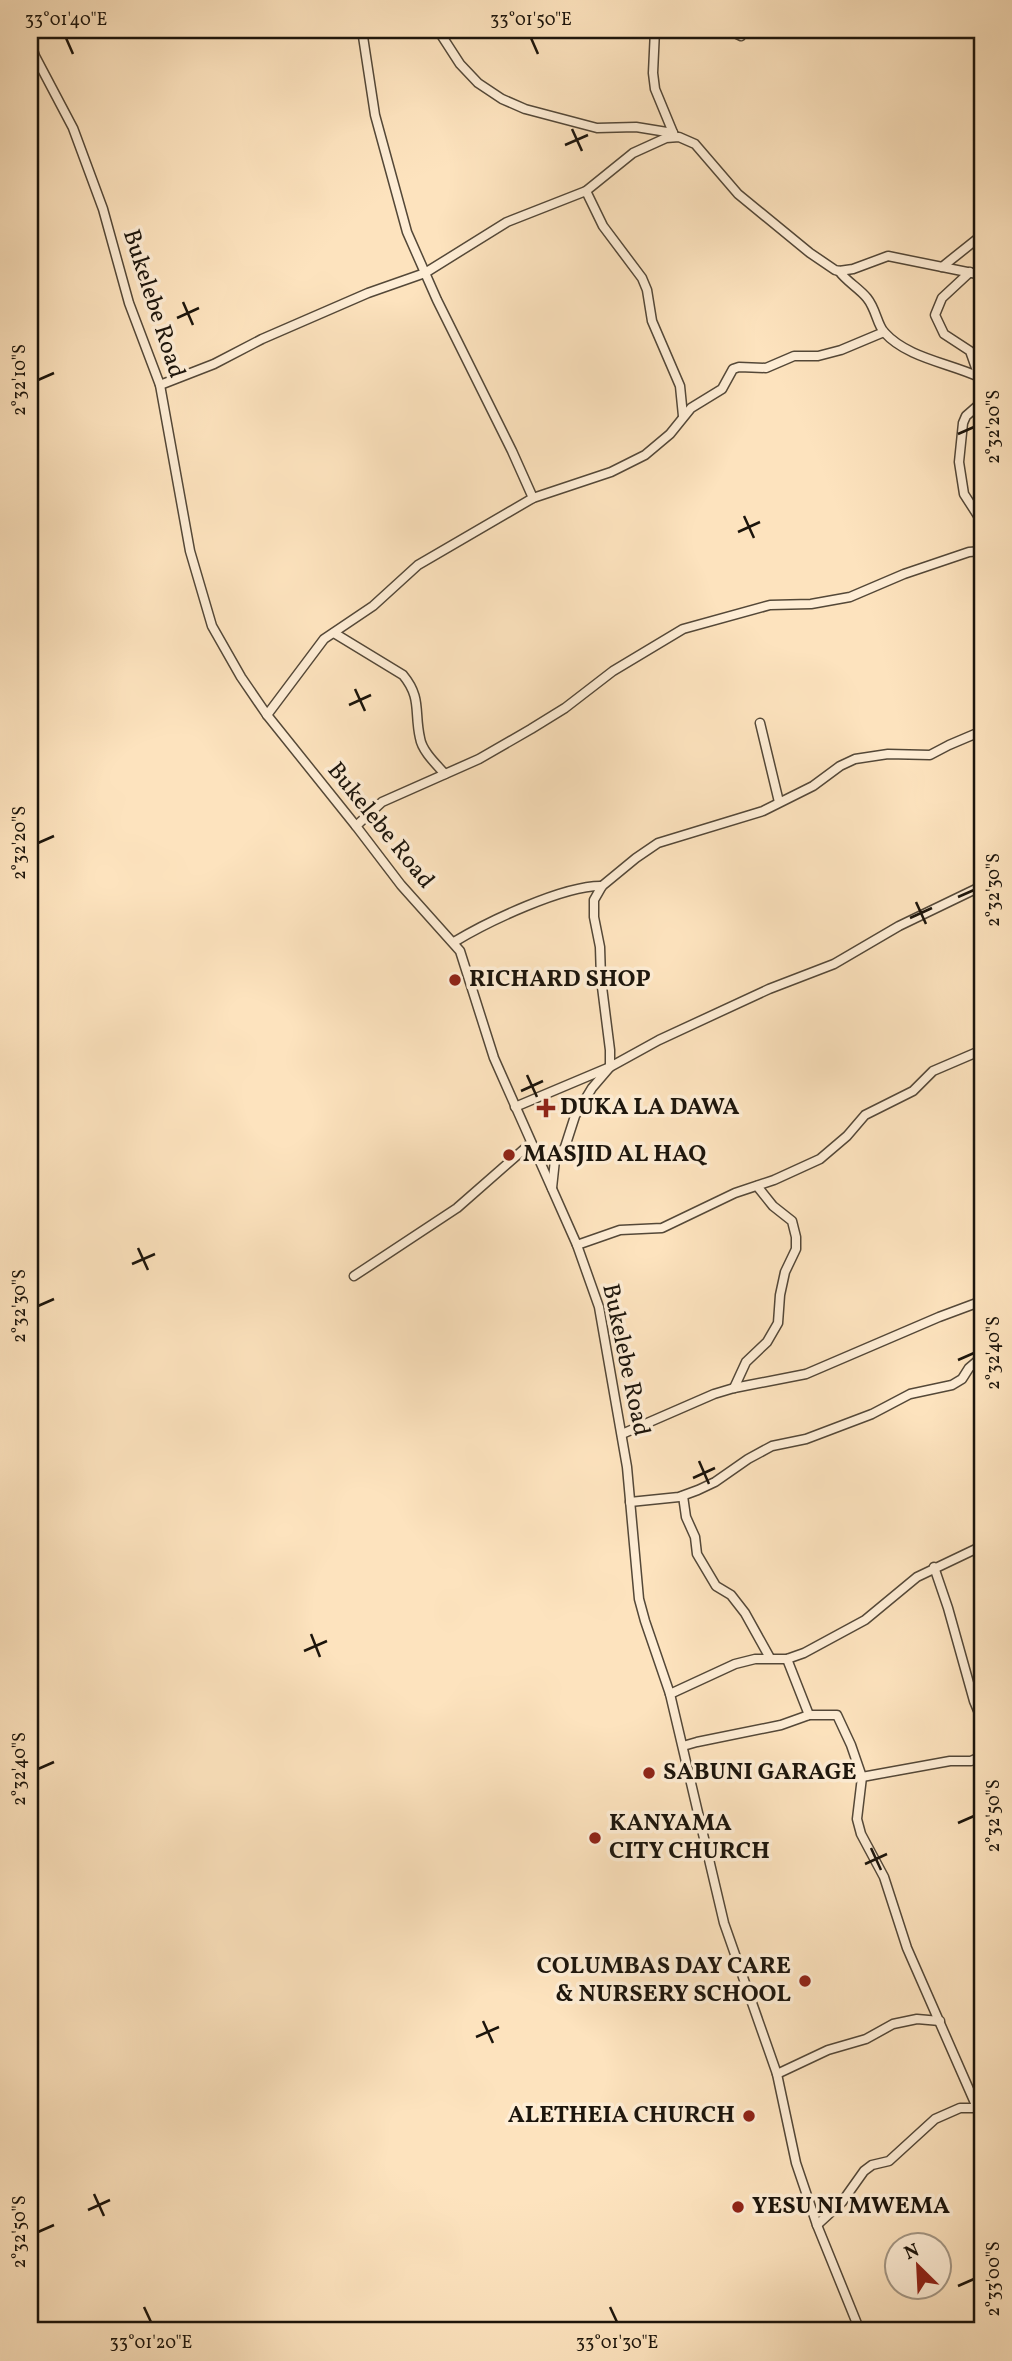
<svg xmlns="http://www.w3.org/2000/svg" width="1012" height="2361" font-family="Vollkorn,serif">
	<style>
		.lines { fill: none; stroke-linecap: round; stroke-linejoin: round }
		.minor-casing { stroke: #544838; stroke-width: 11 }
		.minor { stroke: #feedd5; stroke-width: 8 }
		.ticks { fill: none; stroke: #1c150c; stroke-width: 2.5 }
		.poi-dot { fill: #8f2418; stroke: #feedd5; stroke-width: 2.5 }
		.labels { text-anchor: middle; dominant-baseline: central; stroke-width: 7; stroke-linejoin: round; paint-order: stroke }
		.street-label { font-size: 24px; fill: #1c150c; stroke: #feedd5 }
		.poi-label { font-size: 24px; font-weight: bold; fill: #1c150c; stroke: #feedd5; text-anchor: start }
		.neatline { fill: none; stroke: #1c150c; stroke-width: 2.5 }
		.ticks-label { font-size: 18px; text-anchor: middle; fill: #1c150c }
	</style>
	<rect width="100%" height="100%" fill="#fde3be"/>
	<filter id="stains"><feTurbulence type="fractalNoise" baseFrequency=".00286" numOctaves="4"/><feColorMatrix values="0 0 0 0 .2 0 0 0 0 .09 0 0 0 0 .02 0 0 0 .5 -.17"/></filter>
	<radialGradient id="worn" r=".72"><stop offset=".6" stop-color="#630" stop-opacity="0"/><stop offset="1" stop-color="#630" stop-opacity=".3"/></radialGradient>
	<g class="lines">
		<defs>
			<g id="minor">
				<polyline points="362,30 375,115 407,232 437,300 512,451 533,498"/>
				<polyline points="438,30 460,64 478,83 502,99 525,109 597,128 636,127 673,133"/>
				<polyline points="655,30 653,73 655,89 674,135"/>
				<polyline points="674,30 682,33 697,30"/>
				<polyline points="729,30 741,36"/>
				<polyline points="30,41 35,56 73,128 103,209 129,303 160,385 190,551 212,626 241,677 267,715 356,826 401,885 460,951 494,1058 577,1245 599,1307 627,1467 639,1599 645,1621 670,1694 724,1923 777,2074 796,2163 817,2225 860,2331"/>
				<polyline points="586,191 603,226 642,278 647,290 652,321 680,386 683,416"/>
				<polyline points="942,267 982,235"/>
				<path d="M839 271C847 282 859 288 867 298 876 309 877 324 884 332 907 358 949 363 979 377"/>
				<polyline points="970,272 942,298 935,315 944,334 970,351 982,385"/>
				<polyline points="160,385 214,364 262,339 368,293 425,273 507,222 586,191 633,153 666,138 679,137 695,144 738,194 810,253 835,270 839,271 853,269 888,256 982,275"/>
				<polyline points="982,402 966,416 963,423 959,462 964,494 982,522"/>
				<path d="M334 633 403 675C422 698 414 712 420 738 422 751 436 764 445 774"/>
				<polyline points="267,715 324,639 373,606 418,565 533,498 611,472 645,455 670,434 691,408 722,389 733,369 739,367 766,368 794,356 818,356 841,350 884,332"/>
				<polyline points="760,723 779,802"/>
				<polyline points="356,826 382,802 479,759 531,729 565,708 613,671 683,629 770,605 811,604 850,597 904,574 969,552 982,551"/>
				<path d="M454 942C487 922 564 885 602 886"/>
				<polyline points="515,1107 610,1067 659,1040 769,989 834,964 899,926 982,886"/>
				<polyline points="552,1188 555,1160 565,1147 575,1116 592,1088 610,1067 610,1050 601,979 600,947 594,917 594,900 602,886 636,858 658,843 763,811 813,786 840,766 855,759 888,754 930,755 949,745 982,731"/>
				<polyline points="577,1245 620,1230 662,1228 735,1193 774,1180 820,1159 847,1136 865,1115 913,1091 933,1071 982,1050"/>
				<polyline points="354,1276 457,1208 530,1144"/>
				<polyline points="734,1388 746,1362 767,1342 778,1323 780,1295 785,1272 796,1249 796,1237 792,1221 773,1206 757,1186"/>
				<polyline points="622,1434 714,1394 734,1388 806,1374 939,1317 982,1301"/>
				<polyline points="683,1496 686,1517 695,1537 697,1554 716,1586 731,1595 745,1613 770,1658"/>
				<polyline points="630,1502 679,1497 698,1490 715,1482 748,1459 772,1446 806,1439 872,1414 910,1394 952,1385 962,1379 969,1368 982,1357"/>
				<polyline points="934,1567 948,1608 974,1701 982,1720"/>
				<polyline points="787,1659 809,1715"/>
				<polyline points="670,1694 735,1664 755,1659 787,1659 804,1653 865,1620 917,1577 982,1546"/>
				<polyline points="683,1746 697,1742 781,1725 809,1715 837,1715 851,1745 862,1777 857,1819 861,1834 884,1877 907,1948 982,2119"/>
				<polyline points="862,1777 950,1761 971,1761 982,1756"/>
				<polyline points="777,2074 828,2050 866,2039 893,2024 917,2019 940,2021"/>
				<polyline points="817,2225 842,2202 864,2171 872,2165 889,2161 935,2119 960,2108 977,2108"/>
			</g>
		</defs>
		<use href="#minor" class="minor-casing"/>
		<use href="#minor" class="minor"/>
	</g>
	<path class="ticks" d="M66 38 73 54M531 38 538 54M572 129 582 151M565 145 588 135M183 302 193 325M177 318 199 308M38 380 54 373M958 434 974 427M744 516 754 538M738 532 760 522M355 689 365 711M349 705 371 695M38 843 54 836M958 897 974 890M916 902 926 924M910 918 932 908M527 1075 537 1097M521 1091 543 1081M138 1248 148 1270M132 1264 155 1254M38 1306 54 1299M958 1360 974 1353M699 1461 709 1484M693 1478 715 1468M311 1634 320 1657M304 1651 327 1641M38 1769 54 1762M958 1823 974 1816M871 1848 881 1870M865 1864 887 1854M483 2021 493 2043M476 2037 499 2027M94 2194 104 2216M88 2210 110 2200M38 2232 54 2225M958 2286 974 2279M144 2307 151 2322M610 2307 617 2322"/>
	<g class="poi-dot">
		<circle cx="455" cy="980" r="7"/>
		<path d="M542.5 1097.5h7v7h7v7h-7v7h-7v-7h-7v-7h7z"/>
		<circle cx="509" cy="1155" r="7"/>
		<circle cx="649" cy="1773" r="7"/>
		<circle cx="595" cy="1838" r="7"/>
		<circle cx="805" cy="1981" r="7"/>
		<circle cx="749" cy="2116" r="7"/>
		<circle cx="738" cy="2207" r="7"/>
	</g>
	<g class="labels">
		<g class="street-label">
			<text transform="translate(153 304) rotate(72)">Bukelebe Road</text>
			<text transform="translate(380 826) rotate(51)">Bukelebe Road</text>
			<text transform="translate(625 1360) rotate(78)">Bukelebe Road</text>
		</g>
		<g class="poi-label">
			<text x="469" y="980">RICHARD SHOP</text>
			<text x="560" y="1108">DUKA LA DAWA</text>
			<text x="523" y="1155">MASJID AL HAQ</text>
			<text x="663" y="1773">SABUNI GARAGE</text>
			<text x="609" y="1824">KANYAMA<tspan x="609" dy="28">CITY CHURCH</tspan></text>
			<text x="791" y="1967" text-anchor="end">COLUMBAS DAY CARE<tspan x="791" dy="28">&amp; NURSERY SCHOOL</tspan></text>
			<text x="735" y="2116" text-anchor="end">ALETHEIA CHURCH</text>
			<text x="752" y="2207">YESU NI MWEMA</text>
		</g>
	</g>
	<rect width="1012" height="2361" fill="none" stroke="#fde3be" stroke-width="77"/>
	<g transform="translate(918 2266) rotate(336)"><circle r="33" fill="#feedd5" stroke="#a49785" stroke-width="2"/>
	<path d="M0-5L12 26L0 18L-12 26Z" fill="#8f2418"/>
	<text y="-10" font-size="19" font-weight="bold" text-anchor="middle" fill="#1c150c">N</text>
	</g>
	<rect x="38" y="38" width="936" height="2284" class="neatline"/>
	<g class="ticks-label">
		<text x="66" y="25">33°01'40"E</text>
		<text x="531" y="25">33°01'50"E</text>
		<text transform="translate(19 380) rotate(-90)" y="6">2°32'10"S</text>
		<text transform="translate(993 427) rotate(-90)" y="6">2°32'20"S</text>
		<text transform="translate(19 843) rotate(-90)" y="6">2°32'20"S</text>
		<text transform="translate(993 890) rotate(-90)" y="6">2°32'30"S</text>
		<text transform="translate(19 1306) rotate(-90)" y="6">2°32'30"S</text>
		<text transform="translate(993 1353) rotate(-90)" y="6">2°32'40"S</text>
		<text transform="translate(19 1769) rotate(-90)" y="6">2°32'40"S</text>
		<text transform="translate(993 1816) rotate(-90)" y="6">2°32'50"S</text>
		<text transform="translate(19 2232) rotate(-90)" y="6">2°32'50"S</text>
		<text transform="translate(993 2279) rotate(-90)" y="6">2°33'00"S</text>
		<text x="151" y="2348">33°01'20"E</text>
		<text x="617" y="2348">33°01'30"E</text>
	</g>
	<rect width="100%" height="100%" filter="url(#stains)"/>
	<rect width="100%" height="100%" fill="url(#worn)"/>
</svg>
